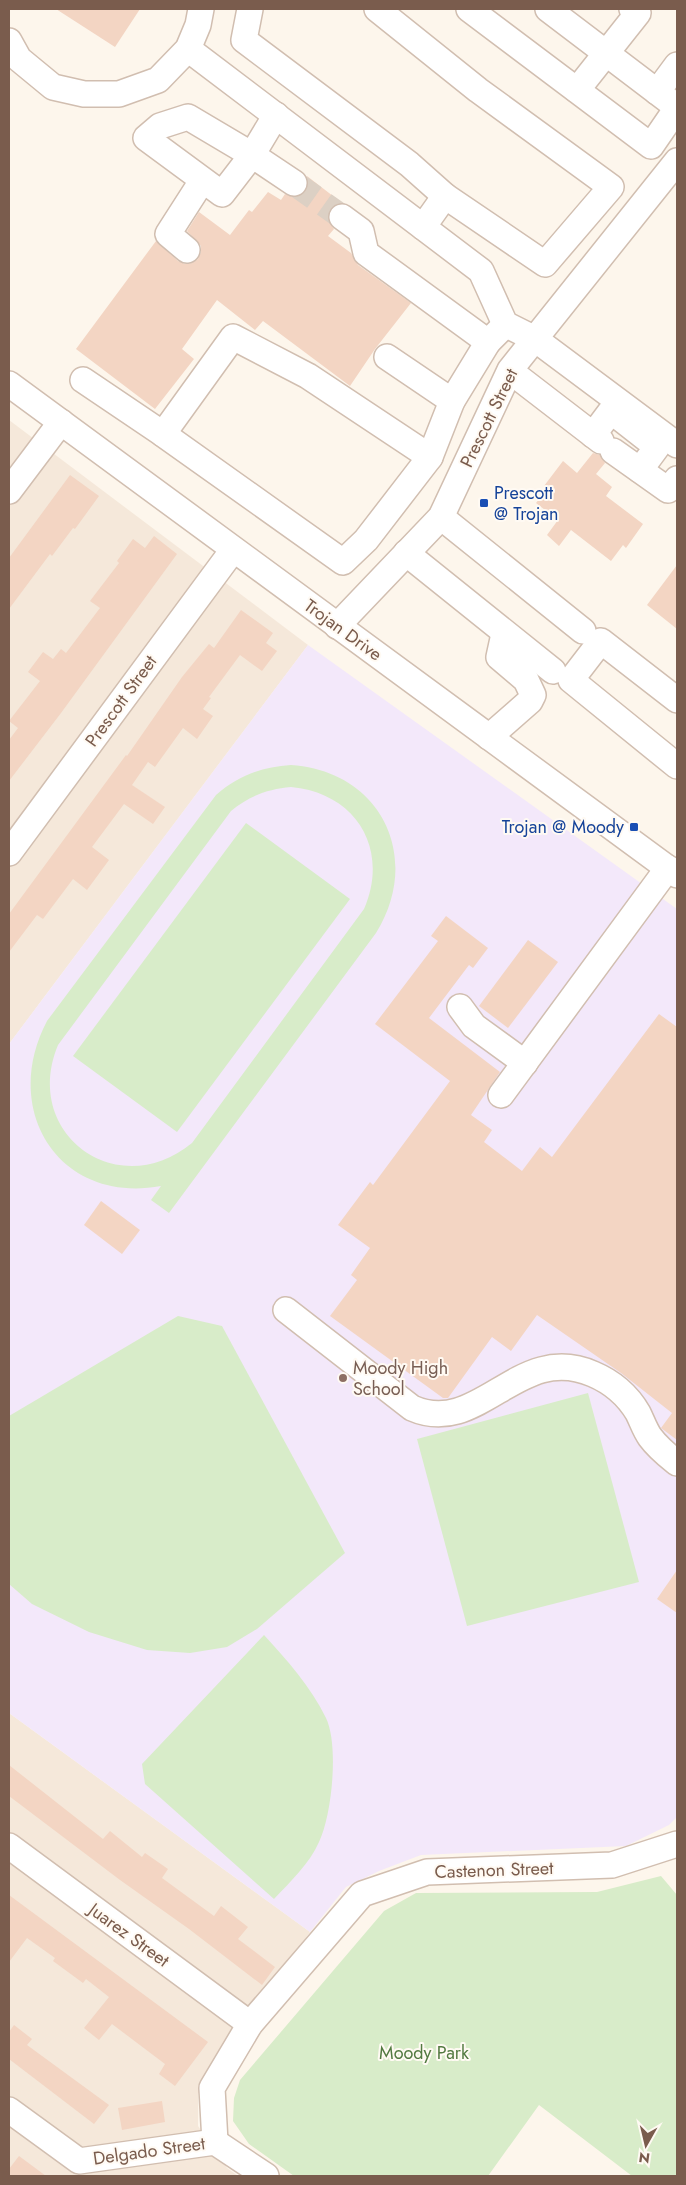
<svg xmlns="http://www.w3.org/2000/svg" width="686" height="2185" font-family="Jost,sans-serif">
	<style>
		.residential { fill: #f5e8da }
		.education { fill: #f3e8fa }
		.green { fill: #d8ecc9; fill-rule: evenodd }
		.building { fill: #f3d5c3 }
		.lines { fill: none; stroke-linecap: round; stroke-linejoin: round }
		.minor-tunnel { stroke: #dcd0c4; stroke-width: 25; stroke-dasharray: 25 12; stroke-linecap: butt }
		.minor-casing { stroke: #d1beb0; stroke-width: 28 }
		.minor { stroke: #fff; stroke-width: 25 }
		.transit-dot { fill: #1a4fb4; stroke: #fffaf3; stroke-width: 2 }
		.education-dot { fill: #8d6e63; stroke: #fffaf3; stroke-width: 2 }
		.labels { text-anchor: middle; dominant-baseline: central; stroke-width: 4; stroke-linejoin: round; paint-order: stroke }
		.street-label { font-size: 18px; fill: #7a5c4d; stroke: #fffaf3 }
		.transit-label { font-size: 18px; fill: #164399; stroke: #fffaf3; text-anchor: start }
		.education-label { font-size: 18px; fill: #785e54; stroke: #fffaf3; text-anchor: start }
		.park-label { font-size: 18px; fill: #537a41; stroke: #fffaf3 }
	</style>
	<rect width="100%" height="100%" fill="#fdf6ec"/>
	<g class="residential">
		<polygon points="9,420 308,645 9,1044"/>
		<polygon points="9,1713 310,1932 224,2049 198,2094 198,2126 227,2168 238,2176 9,2176"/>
	</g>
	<polygon class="education" points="308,645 677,909 677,1817 669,1825 626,1846 421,1855 379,1871 346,1887 310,1932 9,1713 9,1044"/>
	<g class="green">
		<path d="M291 765C381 771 423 857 376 933L169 1213 151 1200 161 1186C59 1205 0 1110 47 1021L216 795C238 776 261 767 291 765ZM291 787C356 793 390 849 364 909L192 1143C118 1204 21 1134 58 1045L231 811C249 796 268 789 291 787Z"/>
		<polygon points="246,823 350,899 177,1132 73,1056"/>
		<polygon points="178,1316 222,1326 345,1553 257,1629 227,1647 190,1653 147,1650 89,1632 32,1604 9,1584 9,1416"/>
		<polygon points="588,1393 639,1582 467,1626 417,1439"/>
		<path d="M264 1635C287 1660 311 1687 326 1718 339 1745 332 1815 319 1842 310 1863 290 1882 274 1899L145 1784 142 1764Z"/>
		<polygon points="661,1876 677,1895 677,2176 632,2176 539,2105 488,2176 294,2176 249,2144 233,2121 234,2098 240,2080 384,1911 416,1893 597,1892"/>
	</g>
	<g class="building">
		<polygon points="56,9 140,9 115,47"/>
		<polygon points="307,176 342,203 336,204 330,209 328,216 329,222 334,229 328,236 351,253 358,265 411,303 375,349 350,386 263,321 255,330 217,300 182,349 194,359 155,409 76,349 156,241 178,261 185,264 192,263 198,259 201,252 201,246 187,231 199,212 230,235 249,210 252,212 268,192 281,200 285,194 293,197 301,196 306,191 308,184"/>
		<polygon points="593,453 600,455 605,463 596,474 612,487 606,496 643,524 626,548 623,545 611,561 571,530 559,546 547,535 558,520 536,503 547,489 544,486 563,461 577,473"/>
		<polygon points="70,475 99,496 75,529 73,528 52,556 50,554 9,609 9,558"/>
		<polygon points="154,536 177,554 61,713 9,781 9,740 18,728 9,721 40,681 28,672 43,652 53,659 61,649 66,653 100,608 90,601 119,563 117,561 133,539 145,548"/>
		<polygon points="677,565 677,629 647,605"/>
		<polygon points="241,610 273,633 266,643 277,651 262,671 240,655 209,697 211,698 203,709 213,716 197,739 183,728 155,767 148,762 132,785 165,807 153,824 124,804 92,847 109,860 87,890 73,879 43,919 37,915 9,952 9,914 126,755 127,756 182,677 209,644 214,648"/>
		<polygon points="446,916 488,948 473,968 469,965 429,1018 500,1072 471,1115 492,1130 484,1142 522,1171 540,1147 552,1157 659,1014 677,1027 677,1440 661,1428 672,1413 621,1373 537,1315 511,1351 492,1337 448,1398 443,1398 330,1316 357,1280 351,1275 370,1248 338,1225 370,1182 373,1185 450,1081 375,1024 438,941 431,936"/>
		<polygon points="528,940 558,962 508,1028 479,1006"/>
		<polygon points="101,1201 140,1230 122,1254 84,1225"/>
		<polygon points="677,1570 677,1613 657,1599"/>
		<polygon points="9,1765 103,1839 110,1831 142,1857 145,1853 168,1869 162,1878 214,1916 221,1906 248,1927 238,1939 275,1967 262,1985 189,1929 120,1880 9,1796"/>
		<polygon points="9,1895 208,2042 175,2086 159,2074 165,2064 112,2024 99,2040 84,2028 109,1997 86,1979 83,1983 53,1961 55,1958 27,1938 9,1962"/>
		<polygon points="14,2025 32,2039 27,2045 109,2105 94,2124 9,2059 9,2032"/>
		<polygon points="162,2101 165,2122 122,2130 118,2108"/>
		<polygon points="19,2156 46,2176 9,2176 9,2169"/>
	</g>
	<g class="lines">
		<polyline class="minor-tunnel" points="294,183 342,217"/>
		<defs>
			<g id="minor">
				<polyline points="250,9 244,40 409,164 445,196"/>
				<polyline points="377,9 478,90 611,187 545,264 445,196 423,227"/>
				<polyline points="469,9 651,146 677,108"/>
				<polyline points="548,9 677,107"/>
				<polyline points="9,41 19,59 53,87 84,94 119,94 158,80 188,49 198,25 201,9"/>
				<polyline points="188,49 481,271 505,324 535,339 677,445"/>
				<polyline points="577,90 638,13 632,9"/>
				<polyline points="657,92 677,65"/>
				<polyline points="276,115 252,155 294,183"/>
				<polygon points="188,117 252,155 222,194 146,138 160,126"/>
				<polyline points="342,217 361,231 366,253 488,342 500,330"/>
				<polyline points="187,250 168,234 202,181"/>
				<polyline points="387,357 452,401"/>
				<polyline points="510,371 601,441"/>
				<polyline points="83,380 163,434 233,337 308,376 430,457 452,401 488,342"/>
				<polyline points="9,384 677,875"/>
				<polyline points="163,434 343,562 366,540 430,457"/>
				<polyline points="593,435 611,411 657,447 640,470"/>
				<polyline points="613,451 668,490 677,479"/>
				<polyline points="9,491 61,422"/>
				<polyline points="441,517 583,631"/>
				<polyline points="406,553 553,671"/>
				<polyline points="337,626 441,517 510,370 677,161"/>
				<polyline points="677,700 601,641 571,680 677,766"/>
				<polyline points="489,737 530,701 533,695 526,680 499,657 504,634"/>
				<polyline points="9,853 233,550"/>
				<polyline points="460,1007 474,1026 525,1063"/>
				<polyline points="501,1095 668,868"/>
				<path d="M286 1310 412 1408C480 1438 518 1341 593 1374 612 1382 628 1396 638 1413 642 1421 645 1430 650 1437 658 1448 667 1455 677 1463"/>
				<polyline points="9,1846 250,2024"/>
				<polyline points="9,2110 79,2161 215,2142 266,2176"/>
				<polyline points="215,2142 212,2088 250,2024 362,1894 427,1872 612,1865 677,1844"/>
			</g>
		</defs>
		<use href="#minor" class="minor-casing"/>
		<use href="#minor" class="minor"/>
	</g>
	<g class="transit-dot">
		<rect x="479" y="498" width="10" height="10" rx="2.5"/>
		<rect x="629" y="822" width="10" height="10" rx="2.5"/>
	</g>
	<circle class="education-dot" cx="343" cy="1378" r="5"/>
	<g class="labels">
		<g class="street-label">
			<text transform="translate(489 418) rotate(-64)">Prescott Street</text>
			<text transform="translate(343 630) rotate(36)">Trojan Drive</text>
			<text transform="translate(121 701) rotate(-54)">Prescott Street</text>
			<text transform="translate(494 1870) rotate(-2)">Castenon Street</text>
			<text transform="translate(129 1935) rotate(36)">Juarez Street</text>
			<text transform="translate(149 2151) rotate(-8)">Delgado Street</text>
		</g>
		<g class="transit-label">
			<text x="494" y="493">Prescott<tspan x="494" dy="21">@ Trojan</tspan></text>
			<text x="624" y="827" text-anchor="end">Trojan @ Moody</text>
		</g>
		<g class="education-label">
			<text x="353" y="1368">Moody High<tspan x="353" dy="21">School</tspan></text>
		</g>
		<g class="park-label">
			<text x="424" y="2053">Moody Park</text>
		</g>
	</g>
	<rect width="686" height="2185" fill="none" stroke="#7a5c4d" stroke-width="20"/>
	<g transform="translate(646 2145) rotate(188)" stroke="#fffaf3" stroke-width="4" paint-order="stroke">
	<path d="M0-4L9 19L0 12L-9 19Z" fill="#7a5c4d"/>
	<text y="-8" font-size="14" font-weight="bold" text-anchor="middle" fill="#7a5c4d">N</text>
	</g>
</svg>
